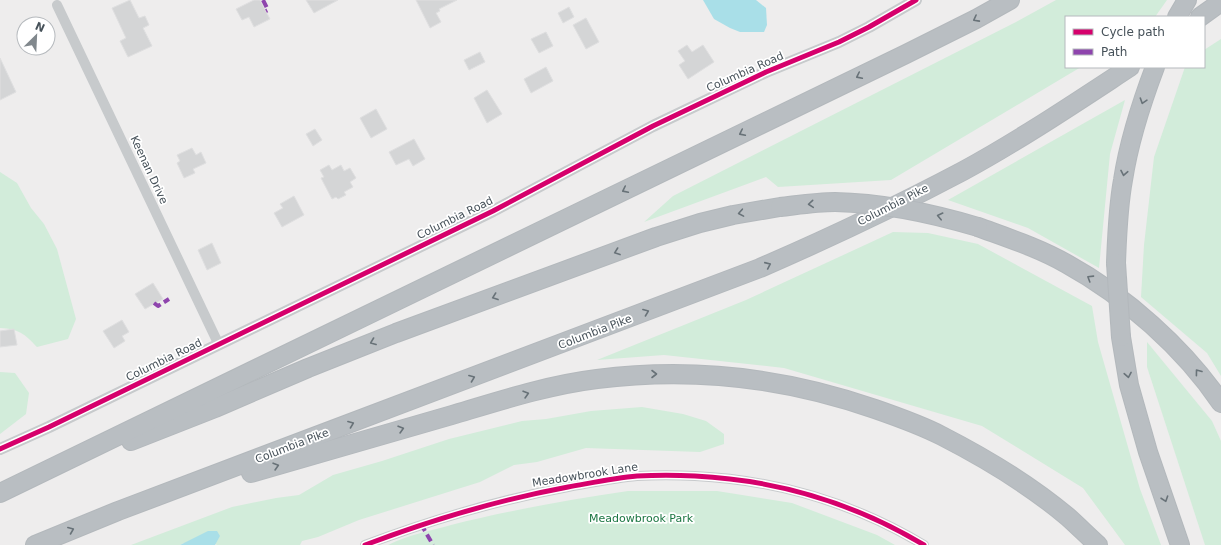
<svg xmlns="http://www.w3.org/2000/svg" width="1221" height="545" font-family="'DejaVu Sans',sans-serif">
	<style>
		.green { fill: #d2ecda }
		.water { fill: #a9dfe8 }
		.building { fill: #d4d5d6; stroke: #dfdfe0 }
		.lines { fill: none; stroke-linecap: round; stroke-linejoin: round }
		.motorway-casing { stroke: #b3b8bc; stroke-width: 20 }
		.minor { stroke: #c7cacc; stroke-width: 10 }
		.tertiary { stroke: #c7cacc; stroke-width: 12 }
		.motorway { stroke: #b9bec2; stroke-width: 18 }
		.motorway-bridge-casing { stroke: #b3b8bc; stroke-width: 20; stroke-linecap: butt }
		.motorway-bridge { stroke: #b9bec2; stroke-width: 18 }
		.quiet { stroke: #8e44ad; stroke-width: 4; stroke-dasharray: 8 4; stroke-linecap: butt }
		.cycleway-casing { stroke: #fff; stroke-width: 8 }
		.cycleway { stroke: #d6006c; stroke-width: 5 }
		.oneway { stroke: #687278 }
		.labels { text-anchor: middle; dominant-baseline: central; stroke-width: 3.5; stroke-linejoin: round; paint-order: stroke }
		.street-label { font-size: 11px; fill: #465159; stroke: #fff }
		.park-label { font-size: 11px; fill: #1b7642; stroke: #fff }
	</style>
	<rect width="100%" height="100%" fill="#eeeded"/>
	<g class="green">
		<polygon points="1056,0 1167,0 1155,17 1066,17 1066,67 1081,67 891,180 778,187 766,177 644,222 673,196 1016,22"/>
		<polygon points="1221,39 1221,376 1207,353 1141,297 1144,245 1154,157 1185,67 1204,67 1204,50"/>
		<polygon points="1125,100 1110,154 1099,268 1028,228 948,200"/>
		<path d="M0 172 17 183 31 208 44 224 57 249 76 319 68 339 37 347C25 334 19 329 0 328Z"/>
		<polygon points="893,232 928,233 978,244 1092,306 1098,342 1140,489 1161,545 1125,545 1083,488 982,426 784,368 664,355 597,360 746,300"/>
		<polygon points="1147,342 1212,421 1221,441 1221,545 1205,545 1147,367"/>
		<polygon points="0,372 15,373 29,393 26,414 0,434"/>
		<polygon points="642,407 683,414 706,421 724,434 724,444 700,452 586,448 537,462 514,465 480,482 359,520 318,537 302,541 300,545 215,545 217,544 184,543 180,545 131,545 232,507 276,498 299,495 333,475 382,461 449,439 522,421 546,419 591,411"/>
		<path d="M628 491H717L792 503 877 535 895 545H388C408 535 430 531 451 525 510 510 568 500 628 491Z"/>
	</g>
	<g class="water">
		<polygon points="703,0 756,0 766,8 767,25 764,32 740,32 730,28 714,19"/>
		<polygon points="208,531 217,531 220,536 215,545 180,545"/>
	</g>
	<g class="building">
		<polygon points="130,0 139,18 145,16 149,25 143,28 152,46 128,57 120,41 126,38 112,8"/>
		<polygon points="254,0 260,0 270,19 254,27 249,17 242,20 236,9"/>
		<polygon points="306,0 338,0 314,13"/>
		<polygon points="416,0 457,0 439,9 440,11 436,13 441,22 430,28"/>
		<polygon points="569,7 574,17 563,23 558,13"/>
		<polygon points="586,18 599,42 586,49 573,25"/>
		<polygon points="546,32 553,46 539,53 531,39"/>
		<polygon points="687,45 692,52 703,45 714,62 688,79 679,65 685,61 678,51"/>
		<polygon points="480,52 485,62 469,70 464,60"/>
		<polygon points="0,58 16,92 0,100"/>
		<polygon points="546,67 553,81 531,93 524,79"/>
		<polygon points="487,90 502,114 487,123 474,98"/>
		<polygon points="376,109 387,129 371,138 360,118"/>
		<polygon points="315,129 322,140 313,146 306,134"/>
		<polygon points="414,139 425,159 413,166 409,159 396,165 389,152"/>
		<polygon points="192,148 196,155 201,152 206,163 193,169 195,173 184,178 177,163 180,161 177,155"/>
		<polygon points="329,165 332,170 341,165 344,171 350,168 356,178 350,182 353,187 344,192 346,195 338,199 336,197 332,199 321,178 324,177 320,170"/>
		<polygon points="294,196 304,215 282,227 274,213 283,208 280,204"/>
		<polygon points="212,243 221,263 207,270 198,250"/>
		<polygon points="153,283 163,299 145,309 135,294"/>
		<polygon points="122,320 129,332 122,336 125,341 114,348 103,331"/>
		<polygon points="14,329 17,345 0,347 0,331"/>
	</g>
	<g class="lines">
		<defs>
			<g id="motorway">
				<polyline points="1177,17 1187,0"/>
				<polyline points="1200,17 1221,2"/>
				<path d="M978 227C1008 238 1039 248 1067 264 1125 296 1184 348 1221 403"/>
				<path d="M1116 263C1117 235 1118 207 1123 180 1129 141 1141 104 1155 67"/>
				<polyline points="1121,337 1129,385 1148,452 1180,545"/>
				<polyline points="131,441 215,408 308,368 396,333 656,237 700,223 733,215 780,207"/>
				<path d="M251 473C318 454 385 434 452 415 499 401 548 385 597 379 691 367 786 378 875 409 898 417 921 425 942 436 985 458 1031 486 1068 517 1078 526 1088 536 1098 545"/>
				<polyline points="0,493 906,54 976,19 1010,0"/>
				<path d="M35 545 118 511 760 268C829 238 897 206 963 171 1020 140 1075 103 1130 67"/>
			</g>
		</defs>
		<use href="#motorway" class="motorway-casing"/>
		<g class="minor">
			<polyline points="57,5 219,345"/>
			<path d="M365 545C431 520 498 500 568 487 591 483 614 478 637 476 656 475 676 475 695 476 776 480 854 503 924 545"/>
		</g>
		<polyline class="tertiary" points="0,449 49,427 493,211 653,126 766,72 839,42 869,27 916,0"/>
		<use href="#motorway" class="motorway"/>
		<defs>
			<g id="motorway-bridge">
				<path d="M780 207C798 205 817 202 835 202 884 203 931 213 978 227"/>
				<polyline points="1116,263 1121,337"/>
			</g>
		</defs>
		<use href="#motorway-bridge" class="motorway-bridge-casing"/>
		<use href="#motorway-bridge" class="motorway-bridge"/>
		<g class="quiet">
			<polyline points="263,0 268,10 266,11"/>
			<polyline points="154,303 158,306 169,299"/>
			<polyline points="421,524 433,545"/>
		</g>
		<defs>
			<g id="cycleway">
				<polyline points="0,449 49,427 493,211 653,126 766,72 839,42 869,27 916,0"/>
				<path d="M365 545C431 520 498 500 568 487 591 483 614 478 637 476 656 475 676 475 695 476 776 480 854 503 924 545"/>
			</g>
		</defs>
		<use href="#cycleway" class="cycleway-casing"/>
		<use href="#cycleway" class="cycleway"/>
	</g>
	<defs><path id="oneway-chevron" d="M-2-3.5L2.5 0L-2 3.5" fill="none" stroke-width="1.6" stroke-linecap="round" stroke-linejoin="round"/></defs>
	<g class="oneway">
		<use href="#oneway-chevron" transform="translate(976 19) rotate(152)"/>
		<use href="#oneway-chevron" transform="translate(859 76) rotate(154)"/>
		<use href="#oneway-chevron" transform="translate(1143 101) rotate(108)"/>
		<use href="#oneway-chevron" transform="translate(742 133) rotate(154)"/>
		<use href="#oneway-chevron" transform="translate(1124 173) rotate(101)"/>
		<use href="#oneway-chevron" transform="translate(625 190) rotate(154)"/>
		<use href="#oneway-chevron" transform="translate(811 204) rotate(175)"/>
		<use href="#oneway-chevron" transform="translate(741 213) rotate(170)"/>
		<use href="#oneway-chevron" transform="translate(940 216) rotate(-167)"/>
		<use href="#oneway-chevron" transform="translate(617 252) rotate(160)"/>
		<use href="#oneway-chevron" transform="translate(768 265) rotate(-24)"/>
		<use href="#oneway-chevron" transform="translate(1090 278) rotate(-148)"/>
		<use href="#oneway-chevron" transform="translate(495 297) rotate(160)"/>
		<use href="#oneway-chevron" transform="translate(646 312) rotate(-21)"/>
		<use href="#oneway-chevron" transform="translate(373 342) rotate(159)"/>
		<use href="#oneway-chevron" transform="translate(1198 372) rotate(-127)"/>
		<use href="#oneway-chevron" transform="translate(654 374)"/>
		<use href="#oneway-chevron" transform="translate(1128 375) rotate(80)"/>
		<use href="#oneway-chevron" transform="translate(472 378) rotate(-21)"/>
		<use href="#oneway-chevron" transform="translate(526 394) rotate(-16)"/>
		<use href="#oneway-chevron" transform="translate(351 424) rotate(-21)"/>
		<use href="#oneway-chevron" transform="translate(401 429) rotate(-16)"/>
		<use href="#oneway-chevron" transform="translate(276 466) rotate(-16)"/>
		<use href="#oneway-chevron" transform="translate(1165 499) rotate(71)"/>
		<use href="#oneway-chevron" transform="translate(71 530) rotate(-22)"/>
	</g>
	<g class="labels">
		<g class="street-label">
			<text transform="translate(745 72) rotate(-24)">Columbia Road</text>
			<text transform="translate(149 170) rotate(65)">Keenan Drive</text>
			<text transform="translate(893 205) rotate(-27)">Columbia Pike</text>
			<text transform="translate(455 218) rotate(-26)">Columbia Road</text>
			<text transform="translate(595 332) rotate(-21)">Columbia Pike</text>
			<text transform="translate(164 360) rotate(-26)">Columbia Road</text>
			<text transform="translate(292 446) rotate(-21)">Columbia Pike</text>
			<text transform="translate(585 475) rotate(-9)">Meadowbrook Lane</text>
		</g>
		<g class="park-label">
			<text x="641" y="518">Meadowbrook Park</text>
		</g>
	</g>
	<rect x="1065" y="16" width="140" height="52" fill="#ffffff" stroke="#b5b9bd"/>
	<rect x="1073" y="29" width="20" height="6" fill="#d6006c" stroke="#b5b9bd"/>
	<text x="1101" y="36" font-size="12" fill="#465159">Cycle path</text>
	<rect x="1073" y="49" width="20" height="6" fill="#8e44ad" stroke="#b5b9bd"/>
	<text x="1101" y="56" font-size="12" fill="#465159">Path</text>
	<g transform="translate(36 36) rotate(24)"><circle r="19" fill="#ffffff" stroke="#b5b9bd"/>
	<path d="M0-3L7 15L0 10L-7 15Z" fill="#81888d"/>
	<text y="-6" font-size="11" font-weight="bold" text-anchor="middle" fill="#465159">N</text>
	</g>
</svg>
